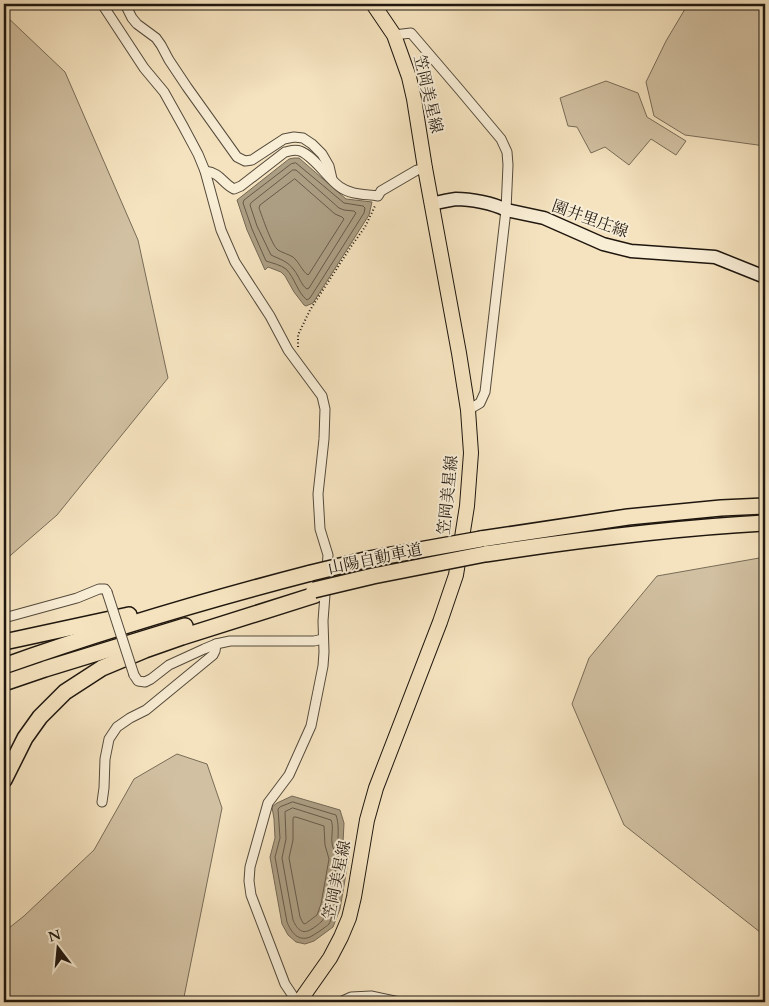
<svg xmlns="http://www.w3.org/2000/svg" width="769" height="1006" font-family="Cardo,'Noto Serif JP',serif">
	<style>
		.green { fill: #d1c0a1; stroke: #786c58 }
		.water { fill: #ac9e83; stroke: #746855 }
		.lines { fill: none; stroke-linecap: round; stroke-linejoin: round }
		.shore { stroke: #665a49; stroke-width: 1 }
		.minor-casing { stroke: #544a3b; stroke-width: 11 }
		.secondary-casing { stroke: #1f170f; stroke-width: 15 }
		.primary-casing { stroke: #1f170f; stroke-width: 16 }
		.motorway-casing { stroke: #1f170f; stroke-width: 18 }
		.path { stroke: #1f170f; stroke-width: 2; stroke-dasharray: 1 2.5; stroke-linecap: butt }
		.minor { stroke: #f8edd5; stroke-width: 9 }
		.secondary { stroke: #f8edd5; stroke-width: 12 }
		.primary { stroke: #f5e3bf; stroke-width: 14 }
		.motorway { stroke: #f5e3bf; stroke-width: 15 }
		.minor-bridge-casing { stroke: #544a3b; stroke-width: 11; stroke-linecap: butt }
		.motorway-bridge-casing { stroke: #1f170f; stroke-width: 18; stroke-linecap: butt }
		.minor-bridge { stroke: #f8edd5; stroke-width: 9 }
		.motorway-bridge { stroke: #f5e3bf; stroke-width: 15 }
		.labels { text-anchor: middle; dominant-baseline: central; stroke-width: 4; stroke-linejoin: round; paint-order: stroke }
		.street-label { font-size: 16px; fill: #1f170f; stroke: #f8edd5 }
	</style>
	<rect width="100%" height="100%" fill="#f5e3bf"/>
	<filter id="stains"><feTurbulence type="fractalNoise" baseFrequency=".004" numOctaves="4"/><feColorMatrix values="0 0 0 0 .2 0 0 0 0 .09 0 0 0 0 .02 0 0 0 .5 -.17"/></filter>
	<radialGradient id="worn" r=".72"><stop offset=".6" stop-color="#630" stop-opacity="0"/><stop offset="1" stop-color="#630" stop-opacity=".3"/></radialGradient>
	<g class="green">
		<polygon points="688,4 765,4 765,146 685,135 654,116 646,82 666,41"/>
		<polygon points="4,14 65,72 138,240 168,378 57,515 4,561"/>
		<polygon points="606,81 638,93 647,117 686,141 676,155 651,139 629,165 605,147 591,153 577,127 568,126 560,98"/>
		<polygon points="765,557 765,936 624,825 572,704 589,658 657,576"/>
		<polygon points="177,754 207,764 222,808 183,1002 4,1002 4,932 24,916 94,850 134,779"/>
	</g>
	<g class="water">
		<polygon points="294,158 299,158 346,199 372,202 369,215 313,303 306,306 304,305 294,292 285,276 281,272 268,267 265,270 247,230 237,200 289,159"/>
		<polygon points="292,796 340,810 344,823 343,843 349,856 340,909 333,927 314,941 305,944 296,942 288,935 282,924 270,857 275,838 274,819 272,807 277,803"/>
	</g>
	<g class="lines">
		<g class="shore">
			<path d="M296 163 344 203 363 206 365 208 364 213 310 298 307 300C297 292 295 278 286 269 281 265 272 263 266 261L252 229 243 203 244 200 291 164Z"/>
			<path d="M293 170H296L339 208 344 210 354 211 356 213 309 288 307 289C301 285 299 276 294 270 288 261 279 259 271 255L257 226 250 205 251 203Z"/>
			<path d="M295 179 335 214 342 217 344 219 309 274 308 275C302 271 299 262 293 257 288 254 283 253 278 250 272 246 262 216 259 208L260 205 293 180Z"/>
			<path d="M293 802 336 815C339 824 338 832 338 841 338 847 343 851 343 856 345 862 333 918 329 924 326 927 314 935 310 937 298 942 291 932 287 922L275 857 280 838 278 809 280 807Z"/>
			<path d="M293 808 331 820C334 827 331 835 332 843 332 848 336 852 337 857 338 864 327 916 322 921 319 924 314 928 310 930 301 935 296 927 293 920L282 858 286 839 285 812Z"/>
			<polygon points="294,817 296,817 324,826 325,845 329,859 321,904 317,915 305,924 303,923 300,917 289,858 293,840 293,819"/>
		</g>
		<defs>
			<g id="minor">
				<polyline points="102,4 144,68 164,92 183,126 198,154 205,171 221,230 235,262 270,316 288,350 322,396 325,409 324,439 318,494 320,529 328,555 323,621 324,652 323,666 311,726 289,775 268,803 250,867 249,881 251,895 285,984 297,1002"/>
				<polyline points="125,4 132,18 137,24 156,38 161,45 169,60 187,87 237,157 245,161 252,160 284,139 294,137 303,138 312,144 322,154 329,166 332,179"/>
				<polyline points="394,35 411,33 459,89 501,139 507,152 508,165 506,210 485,392 480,403 468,410"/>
				<path d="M205 171C221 173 222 183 234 189L241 186 285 152C290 151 295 149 300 151 314 156 328 179 340 187 351 195 365 194 378 196L381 191 417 170 425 168"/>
				<polyline points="4,618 77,598 99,589 105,589 107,592"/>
				<polyline points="134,675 138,681 145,682 151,679 169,665 204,649 216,644 230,641 314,641 323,639"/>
				<polyline points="102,802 104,788 105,759 109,739 117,727 130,718 146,710 213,655 215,651 216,644"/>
				<polyline points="340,1002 351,997 371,996 399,1002"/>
			</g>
			<path id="secondary" d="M432 204C440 202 448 200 456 199 470 199 493 203 506 210L544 218 603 244 631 251 715 257 765 277"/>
			<polyline id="primary" points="299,1002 330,958 341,937 349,918 354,897 367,820 376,788 440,622 456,575 467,506 471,453 468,410 459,353 425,168 414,99 409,77 394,35 373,4"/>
			<g id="motorway">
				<polyline points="481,539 628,517 721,508 765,506"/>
				<path d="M485 554C578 540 671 528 765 523"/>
				<polyline points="4,642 129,615"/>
				<path d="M4 666C105 630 207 600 311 573"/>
				<polyline points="4,683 45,669 185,626"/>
				<polyline points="4,780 25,738 40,717 65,692 102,668 145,650 182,637 315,595"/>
			</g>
		</defs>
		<use href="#minor" class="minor-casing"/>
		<use href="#secondary" class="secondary-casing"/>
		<use href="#primary" class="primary-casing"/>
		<use href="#motorway" class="motorway-casing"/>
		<polyline class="path" points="298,347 298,335 310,310 352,245 365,227 375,206"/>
		<use href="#minor" class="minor"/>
		<use href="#secondary" class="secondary"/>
		<use href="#primary" class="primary"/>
		<use href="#motorway" class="motorway"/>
		<defs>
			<polyline id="minor-bridge" points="107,592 134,675"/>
			<g id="motorway-bridge">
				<polyline points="311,573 369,559 481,539"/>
				<polyline points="314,590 373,576 485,554"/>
			</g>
		</defs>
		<use href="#minor-bridge" class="minor-bridge-casing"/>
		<use href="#motorway-bridge" class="motorway-bridge-casing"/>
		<use href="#minor-bridge" class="minor-bridge"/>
		<use href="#motorway-bridge" class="motorway-bridge"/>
	</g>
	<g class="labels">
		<g class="street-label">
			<text transform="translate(428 94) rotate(77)">笠岡美星線</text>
			<text transform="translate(590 219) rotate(20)">園井里庄線</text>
			<text transform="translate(448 495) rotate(-84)">笠岡美星線</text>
			<text transform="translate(375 559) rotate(-12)">山陽自動車道</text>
			<text transform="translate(337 880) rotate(-78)">笠岡美星線</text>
		</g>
	</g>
	<rect width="769" height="1006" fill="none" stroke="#f5e3bf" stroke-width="20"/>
	<rect x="5" y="5" width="759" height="996" fill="none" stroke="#1f170f" stroke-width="2.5"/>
	<rect x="10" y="10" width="749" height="986" fill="none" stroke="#1f170f"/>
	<g transform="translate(58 948) rotate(344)" stroke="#f8edd5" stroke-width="4" paint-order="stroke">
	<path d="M0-4L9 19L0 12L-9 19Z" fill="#1f170f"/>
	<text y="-8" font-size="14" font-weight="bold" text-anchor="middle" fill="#1f170f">N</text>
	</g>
	<rect width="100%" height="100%" filter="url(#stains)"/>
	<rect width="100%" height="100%" fill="url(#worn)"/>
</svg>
